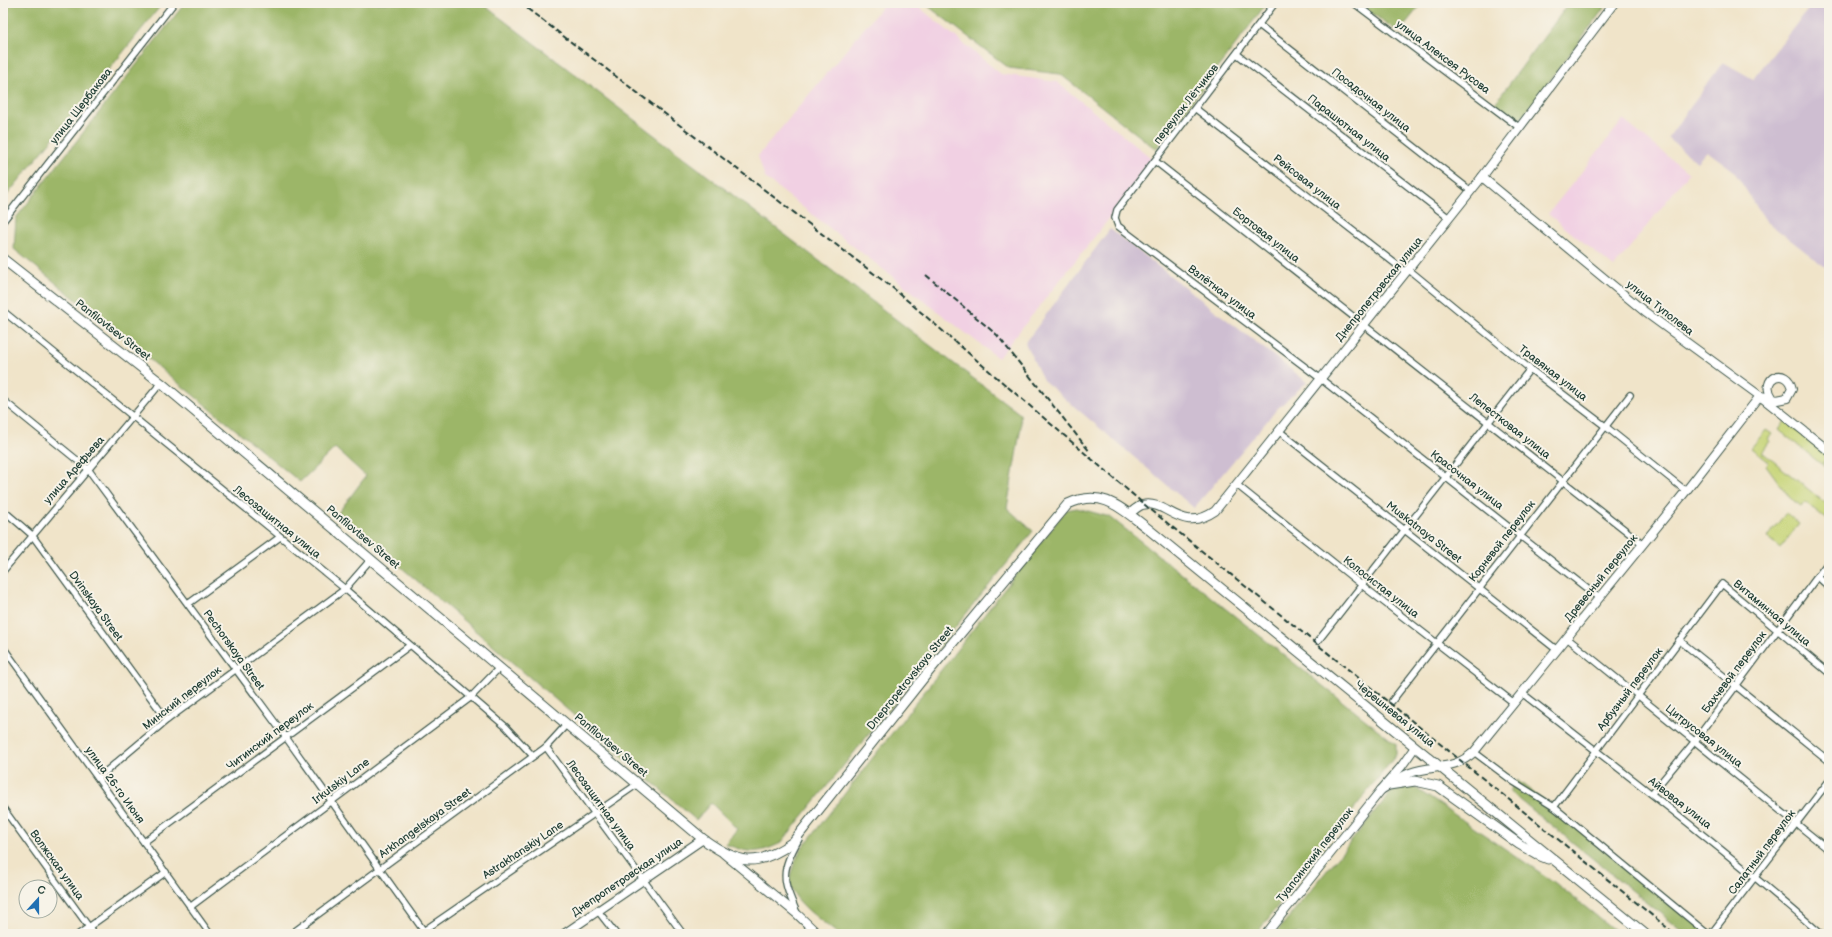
<svg xmlns="http://www.w3.org/2000/svg" width="1832" height="937" font-family="'Balsamiq Sans',sans-serif">
	<style>
		.built { fill: #f1d0e3 }
		.industrial { fill: #cebed1 }
		.green { fill: #c6d476; stroke: #728855 }
		.forest { fill: #9cb667; stroke: #5e7a4e }
		.lines { fill: none; stroke-linecap: round; stroke-linejoin: round }
		.street-casing { stroke: #3e564a; stroke-width: 8 }
		.secondary-casing { stroke: #3e564a; stroke-width: 10 }
		.primary-casing { stroke: #3e564a; stroke-width: 11 }
		.street { stroke: #fff; stroke-width: 5.5 }
		.secondary { stroke: #fff; stroke-width: 8 }
		.primary { stroke: #fff; stroke-width: 9 }
		.rail { stroke: #1f3d34; stroke-width: 2; stroke-dasharray: 6 3; stroke-linecap: butt }
		.labels { text-anchor: middle; dominant-baseline: central; stroke-width: 4; stroke-linejoin: round; paint-order: stroke }
		.street-label { font-size: 11px; fill: #1f3d34; stroke: #f7f3e8 }
	</style>
	<rect width="100%" height="100%" fill="#f7f3e8"/>
	<filter id="ink" filterUnits="userSpaceOnUse"><feTurbulence type="fractalNoise" baseFrequency=".025" numOctaves="2"/><feDisplacementMap in="SourceGraphic" scale="8" xChannelSelector="R" yChannelSelector="G"/><feConvolveMatrix kernelMatrix="1 2 1 2 8 2 1 2 1" color-interpolation-filters="sRGB"/></filter>
	<filter id="wash" filterUnits="userSpaceOnUse"><feTurbulence type="fractalNoise" baseFrequency=".012" numOctaves="4" result="noise"/><feDisplacementMap in="SourceGraphic" scale="16" xChannelSelector="R" yChannelSelector="G"/><feGaussianBlur stdDeviation="0.9" result="paint"/><feColorMatrix in="noise" values="0 0 0 0 0 0 0 0 0 0 0 0 0 0 0 0 0 1.4 0 .05"/><feComposite in="paint" operator="in"/></filter>
	<g filter="url(#wash)">
		<rect width="100%" height="100%" fill="#f0e4c9"/>
		<g class="built">
			<polygon points="885,3 914,3 1001,74 1057,82 1155,161 998,358 765,178 758,156"/>
			<polygon points="1623,120 1689,173 1614,267 1548,214"/>
		</g>
		<g class="industrial">
			<polygon points="1813,3 1829,3 1829,270 1766,221 1733,170 1707,151 1697,162 1668,138 1723,62 1753,79"/>
			<polygon points="1110,229 1307,382 1277,409 1194,508 1043,380 1025,343"/>
		</g>
		<g class="green">
			<polygon points="1785,421 1829,457 1829,470 1822,465 1826,459 1821,464 1779,430"/>
			<polygon points="1766,430 1772,434 1768,439 1770,441 1762,452 1829,506 1829,521 1805,502 1801,506 1790,498 1766,465 1769,462 1751,448"/>
			<polygon points="1786,513 1799,524 1780,548 1767,537"/>
		</g>
		<g class="forest">
			<polygon points="3,3 163,3 3,200"/>
			<path d="M185 3H481L1020 414 1021 426 1007 508 1033 531 781 843C756 855 749 853 725 844L737 829 711 803 696 820 338 513 366 476 335 448 300 482 14 249 16 218Z"/>
			<polygon points="924,3 1267,3 1156,149 1060,74 1009,68"/>
			<polygon points="1372,3 1422,3 1399,32 1367,10"/>
			<polygon points="1569,3 1608,3 1517,124 1493,106"/>
			<path d="M1077 508 1110 517 1396 744V755L1256 934H838C824 922 792 902 790 883 789 873 796 860 800 851L1066 510Z"/>
			<polygon points="1402,779 1554,882 1619,934 1275,934"/>
			<polygon points="1517,780 1713,934 1686,934 1509,791"/>
		</g>
	</g>
	<g filter="url(#ink)">
		<g class="lines">
			<defs>
				<g id="street">
					<polyline points="1275,3 1117,210 1115,218 1118,226 1321,379 1599,598"/>
					<polyline points="1354,3 1520,128"/>
					<polyline points="1259,25 1471,191"/>
					<polyline points="1237,54 1449,218"/>
					<polyline points="1196,109 1406,272"/>
					<polyline points="1155,161 1643,544"/>
					<polyline points="3,221 174,3"/>
					<polyline points="1408,269 1530,369 1605,426 1686,491"/>
					<polyline points="3,311 345,589 506,727 533,756"/>
					<polyline points="3,400 88,469 285,736 426,934"/>
					<polyline points="1279,431 1557,650"/>
					<polyline points="1237,485 1363,586 1514,703"/>
					<polyline points="3,510 32,535 167,720"/>
					<polyline points="3,571 161,383"/>
					<polyline points="1817,576 1829,587"/>
					<polyline points="188,604 280,537"/>
					<polyline points="1567,638 1829,850"/>
					<polyline points="1679,640 1829,761"/>
					<polyline points="1318,641 1530,369"/>
					<polyline points="3,647 210,934"/>
					<path d="M1522 693C1623 772 1725 849 1821 934"/>
					<polyline points="1392,701 1630,395"/>
					<polyline points="546,747 683,934"/>
					<polyline points="1474,752 1514,782 1554,807 1708,934"/>
					<polyline points="98,778 167,720 345,589 371,559"/>
					<polyline points="1652,793 1695,741 1829,561"/>
					<polyline points="1554,807 1722,584 1829,673"/>
					<polyline points="3,808 94,934"/>
					<polyline points="144,842 409,646"/>
					<polyline points="190,907 470,698 500,667"/>
					<polyline points="598,911 616,934"/>
					<path d="M797 913C782 879 780 872 799 839"/>
					<polyline points="79,934 166,872"/>
					<polyline points="291,934 546,747 567,724"/>
					<polyline points="419,934 639,783"/>
					<polyline points="1711,934 1829,781"/>
				</g>
				<g id="secondary">
					<polyline points="1482,177 1645,312 1760,396 1829,451"/>
					<path d="M1761 396 1777 400 1787 398 1792 389C1787 365 1759 378 1772 397"/>
					<path d="M1129 514C1133 511 1137 507 1142 505 1168 499 1180 535 1215 511L1482 177 1614 3"/>
					<path d="M1381 790C1391 784 1400 777 1410 773 1435 764 1453 771 1474 752L1686 491 1760 396"/>
					<polyline points="724,854 798,915 818,934"/>
					<polyline points="564,934 703,839"/>
					<polyline points="1266,934 1381,790 1401,767 1415,747"/>
				</g>
				<g id="primary">
					<path d="M3 259 161 383 703 839C739 865 757 868 793 842L925 676 1068 504C1102 488 1121 508 1147 528L1645 934"/>
					<polyline points="1389,785 1415,781 1438,786 1519,844 1538,855 1548,859"/>
				</g>
			</defs>
			<use href="#street" class="street-casing"/>
			<use href="#secondary" class="secondary-casing"/>
			<use href="#primary" class="primary-casing"/>
			<use href="#street" class="street"/>
			<use href="#secondary" class="secondary"/>
			<use href="#primary" class="primary"/>
			<g class="rail">
				<polyline points="520,3 894,289 1145,505 1675,934"/>
				<polyline points="926,275 997,335 1090,452"/>
			</g>
		</g>
	</g>
	<g class="labels">
		<g class="street-label">
			<text transform="translate(1443 57) rotate(37)">улица Алексея Русова</text>
			<text transform="translate(1371 100) rotate(38)">Посадочная улица</text>
			<text transform="translate(1186 104) rotate(-52)">переулок Лётчиков</text>
			<text transform="translate(81 106) rotate(-52)">улица Щербакова</text>
			<text transform="translate(1349 128) rotate(38)">Парашютная улица</text>
			<text transform="translate(1307 182) rotate(38)">Рейсовая улица</text>
			<text transform="translate(1266 235) rotate(38)">Бортовая улица</text>
			<text transform="translate(1379 289) rotate(-51)">Днепропетровская улица</text>
			<text transform="translate(1222 292) rotate(37)">Взлётная улица</text>
			<text transform="translate(1660 308) rotate(38)">улица Туполева</text>
			<text transform="translate(113 330) rotate(38)">Panfilovtsev Street</text>
			<text transform="translate(1553 373) rotate(38)">Травяная улица</text>
			<text transform="translate(1510 426) rotate(38)">Лепестковая улица</text>
			<text transform="translate(74 470) rotate(-49)">улица Арефьева</text>
			<text transform="translate(1467 480) rotate(38)">Красочная улица</text>
			<text transform="translate(277 522) rotate(39)">Лесозащитная улица</text>
			<text transform="translate(1424 532) rotate(38)">Muskatnaya Street</text>
			<text transform="translate(363 537) rotate(40)">Panfilovtsev Street</text>
			<text transform="translate(1502 541) rotate(-52)">Корневой переулок</text>
			<text transform="translate(1601 578) rotate(-51)">Древесный переулок</text>
			<text transform="translate(1381 587) rotate(38)">Колосистая улица</text>
			<text transform="translate(96 606) rotate(54)">Dvinskaya Street</text>
			<text transform="translate(1772 613) rotate(40)">Витаминная улица</text>
			<text transform="translate(234 650) rotate(54)">Pechorskaya Street</text>
			<text transform="translate(1734 672) rotate(-53)">Бахчевой переулок</text>
			<text transform="translate(910 678) rotate(-51)">Dnepropetrovskaya Street</text>
			<text transform="translate(1630 689) rotate(-53)">Арбузный переулок</text>
			<text transform="translate(182 698) rotate(-38)">Минский переулок</text>
			<text transform="translate(1395 714) rotate(39)">Черешневая улица</text>
			<text transform="translate(270 736) rotate(-37)">Читинский переулок</text>
			<text transform="translate(1704 736) rotate(38)">Цитрусовая улица</text>
			<text transform="translate(611 745) rotate(40)">Panfilovtsev Street</text>
			<text transform="translate(341 781) rotate(-37)">Irkutskiy Lane</text>
			<text transform="translate(115 785) rotate(54)">улица 26-го Июня</text>
			<text transform="translate(1680 803) rotate(38)">Айвовая улица</text>
			<text transform="translate(601 805) rotate(54)">Лесозащитная улица</text>
			<text transform="translate(425 823) rotate(-36)">Arkhangelskaya Street</text>
			<text transform="translate(523 850) rotate(-34)">Astrakhanskiy Lane</text>
			<text transform="translate(1762 852) rotate(-53)">Салатный переулок</text>
			<text transform="translate(1315 855) rotate(-52)">Туапсинский переулок</text>
			<text transform="translate(57 865) rotate(54)">Волжская улица</text>
			<text transform="translate(627 877) rotate(-34)">Днепропетровская улица</text>
		</g>
	</g>
	<rect width="1832" height="937" fill="none" stroke="#f7f3e8" stroke-width="16"/>
	<g transform="translate(38 899) rotate(21)"><circle r="19" fill="#f7f3e8" stroke="#a1aaa0"/>
	<path d="M0-3L7 15L0 10L-7 15Z" fill="#1f6fb2"/>
	<text y="-6" font-size="11" font-weight="bold" text-anchor="middle" fill="#1f3d34">С</text>
	</g>
</svg>
